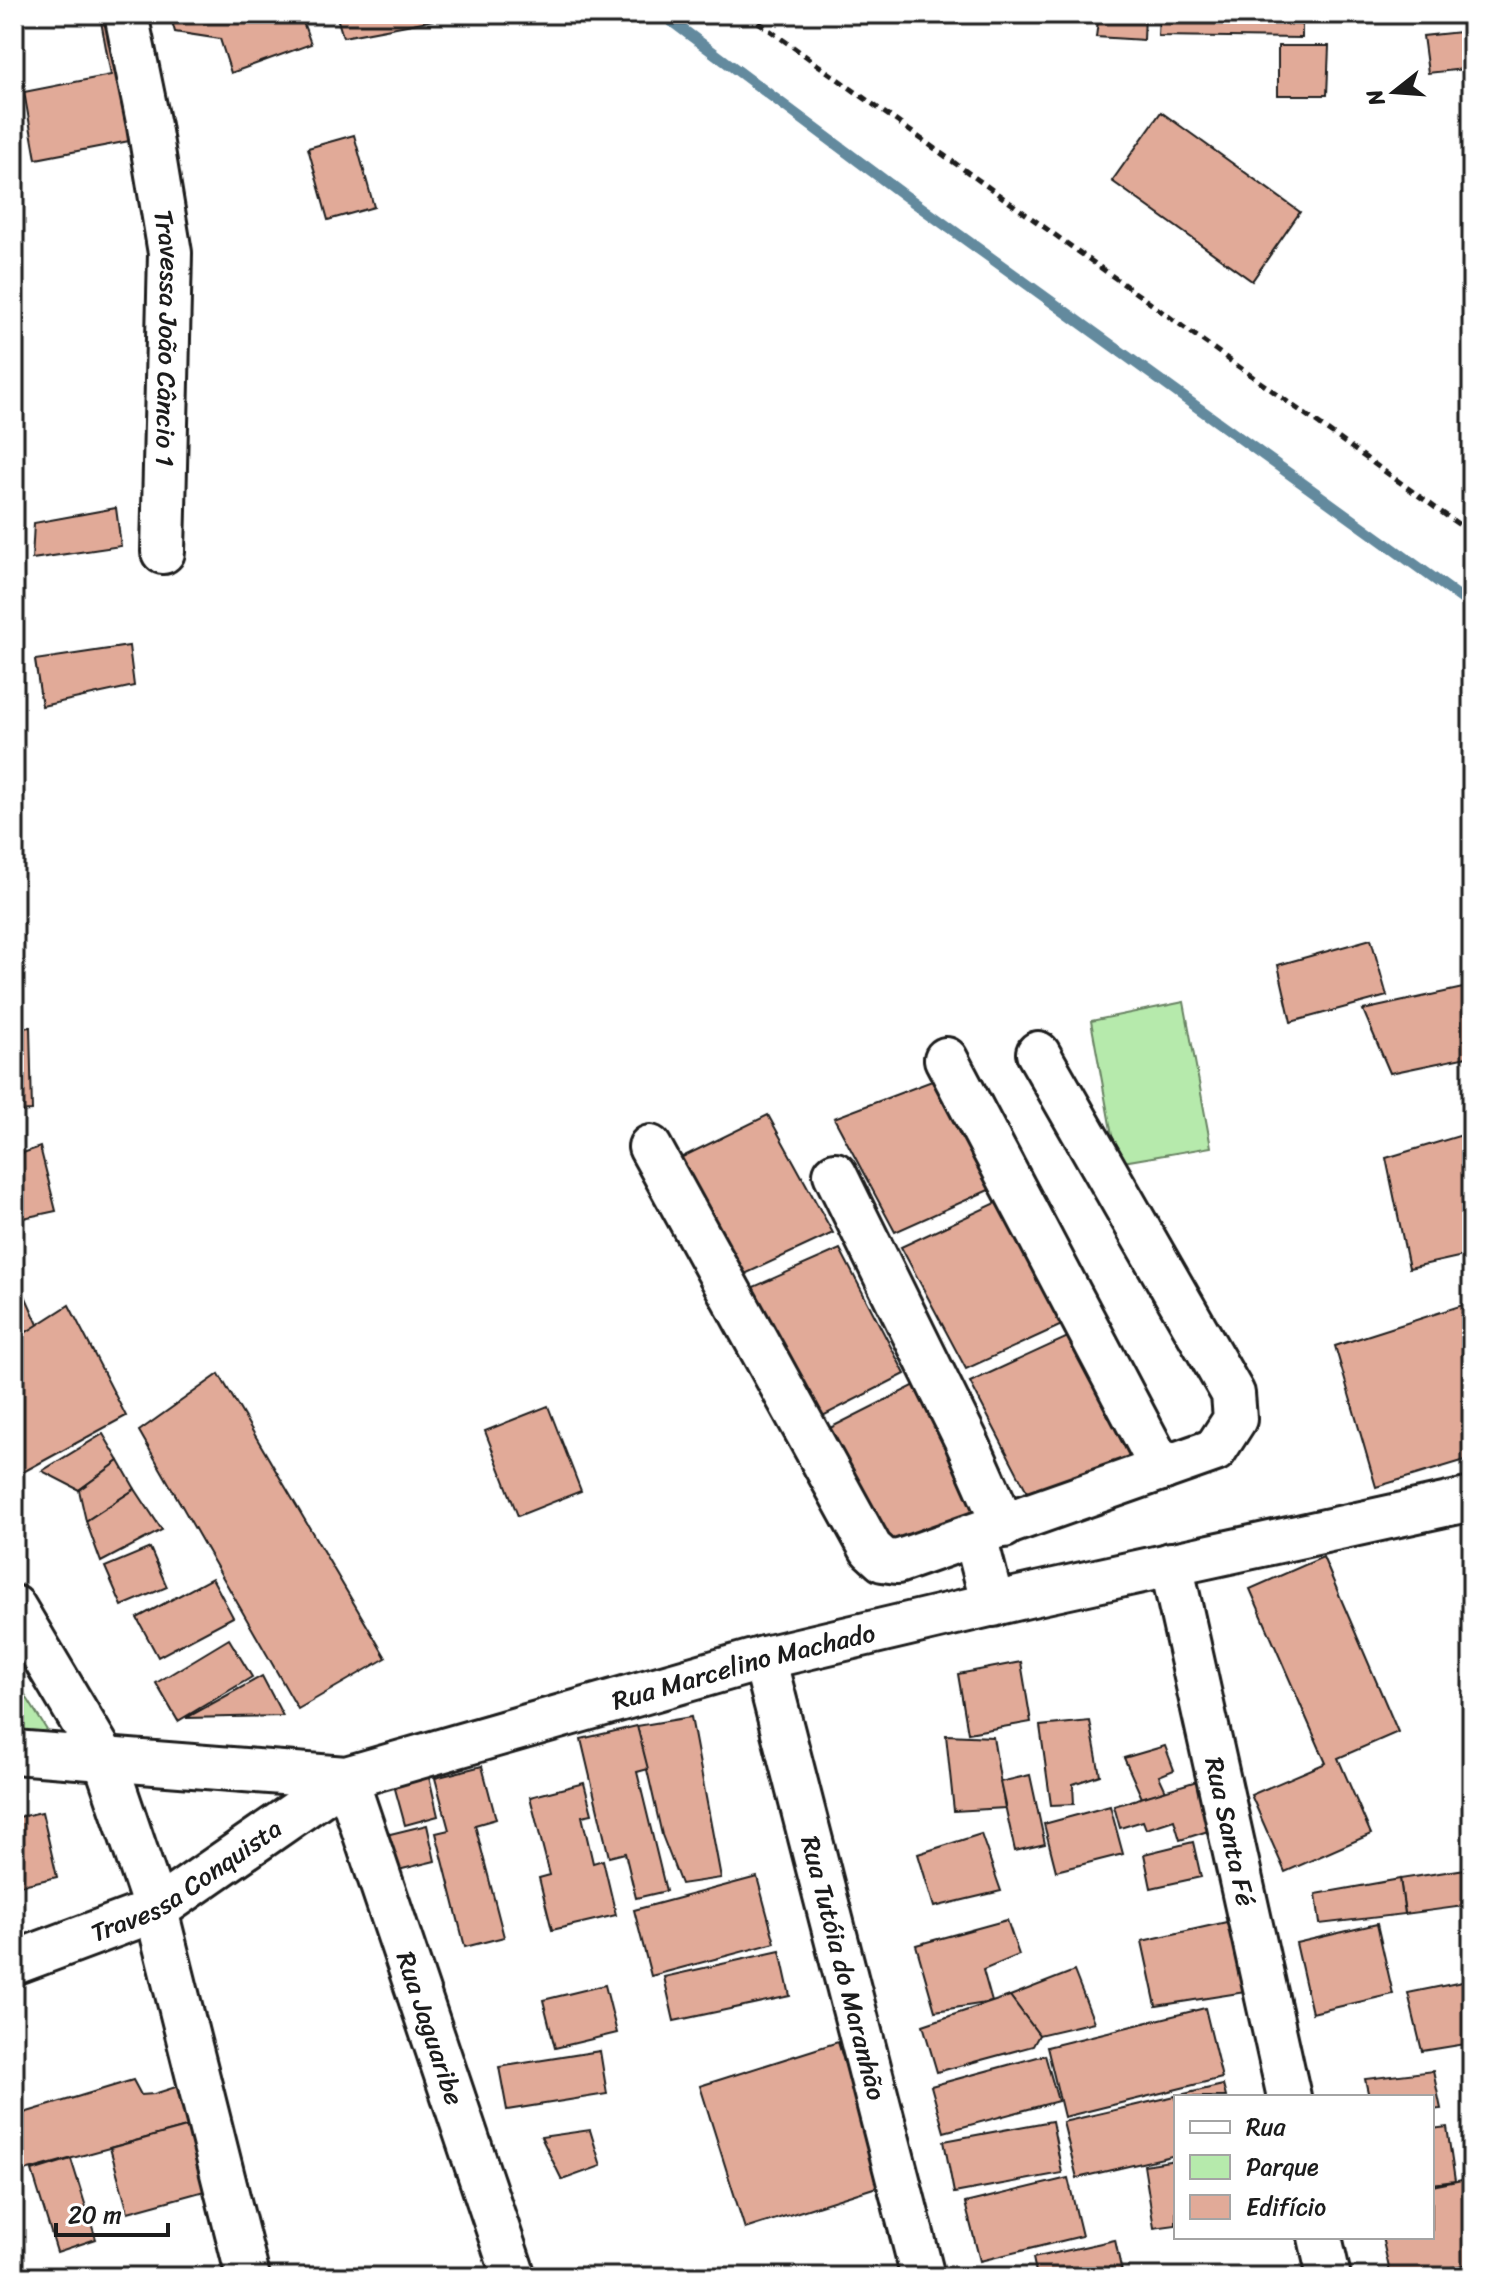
<svg xmlns="http://www.w3.org/2000/svg" width="1486" height="2291" font-family="Sriracha,sans-serif">
	<style>
		.green { fill: #b6eaac; stroke: #698364; stroke-width: 2 }
		.lines { fill: none; stroke-linecap: round; stroke-linejoin: round }
		.stream { stroke: #638a9e; stroke-width: 11 }
		.building { fill: #e1aa98; stroke: #1c1c1c; stroke-width: 2 }
		.street-casing { stroke: #1c1c1c; stroke-width: 48 }
		.path { stroke: #1c1c1c; stroke-width: 5; stroke-dasharray: 8 6; stroke-linecap: butt }
		.street { stroke: #fff; stroke-width: 42 }
		.labels { text-anchor: middle; dominant-baseline: central; stroke-width: 6; stroke-linejoin: round; paint-order: stroke }
		.street-label { font-size: 26px; fill: #1c1c1c; stroke: #fff }
	</style>
	<rect width="100%" height="100%" fill="#fff"/>
	<filter id="ink" filterUnits="userSpaceOnUse"><feTurbulence type="fractalNoise" baseFrequency=".0125" numOctaves="2"/><feDisplacementMap in="SourceGraphic" scale="16" xChannelSelector="R" yChannelSelector="G"/><feConvolveMatrix kernelMatrix="1 2 1 2 8 2 1 2 1" color-interpolation-filters="sRGB"/></filter>
	<g filter="url(#ink)">
		<g class="green">
			<polygon points="1184,1002 1211,1147 1117,1163 1091,1021"/>
			<polygon points="14,1677 53,1740 14,1735"/>
		</g>
		<g class="lines">
			<polyline class="stream" points="662,14 904,195 1472,606"/>
		</g>
		<g class="building">
			<polygon points="108,14 150,137 36,159 24,92 111,75 100,16"/>
			<polygon points="170,14 300,14 311,44 231,73 220,39 175,32"/>
			<polygon points="336,14 443,14 444,18 343,37"/>
			<polygon points="1099,14 1145,14 1144,40 1096,37"/>
			<polygon points="1159,14 1302,14 1302,38 1158,36"/>
			<polygon points="1460,32 1464,69 1428,73 1423,36"/>
			<polygon points="1278,46 1329,46 1327,95 1278,95"/>
			<polygon points="1161,112 1300,212 1252,281 1112,181"/>
			<polygon points="354,135 374,207 328,220 308,148"/>
			<polygon points="116,508 121,546 32,559 34,523"/>
			<polygon points="129,646 134,686 42,706 35,660"/>
			<polygon points="1371,939 1387,996 1291,1022 1278,965"/>
			<polygon points="1472,986 1472,1056 1390,1073 1363,1010"/>
			<polygon points="30,1027 32,1111 14,1112 14,1029"/>
			<polygon points="932,1081 991,1189 895,1232 834,1118"/>
			<polygon points="768,1115 833,1233 732,1280 668,1164"/>
			<polygon points="1472,1132 1472,1254 1409,1268 1386,1158"/>
			<polygon points="40,1147 56,1211 14,1220 14,1156"/>
			<polygon points="998,1202 1064,1324 966,1369 901,1247"/>
			<polygon points="840,1249 905,1374 811,1422 740,1293"/>
			<polygon points="23,1291 40,1329 14,1338 14,1295"/>
			<polygon points="1472,1302 1472,1458 1376,1487 1335,1346"/>
			<polygon points="69,1305 126,1416 14,1477 14,1340"/>
			<polygon points="1070,1336 1134,1455 1034,1505 970,1382"/>
			<polygon points="219,1374 386,1658 298,1709 139,1431"/>
			<polygon points="917,1384 986,1516 892,1558 818,1434"/>
			<polygon points="548,1406 581,1491 518,1516 485,1431"/>
			<polygon points="103,1434 119,1461 79,1490 42,1471"/>
			<polygon points="119,1461 135,1489 86,1521 79,1490"/>
			<polygon points="135,1489 162,1530 101,1562 86,1521"/>
			<polygon points="150,1548 167,1587 122,1606 105,1567"/>
			<polygon points="1323,1557 1398,1732 1338,1758 1371,1834 1285,1872 1251,1795 1326,1763 1250,1589"/>
			<polygon points="212,1578 233,1617 158,1657 137,1618"/>
			<polygon points="229,1639 252,1677 178,1721 156,1683"/>
			<polygon points="1021,1662 1031,1722 968,1733 958,1674"/>
			<polygon points="262,1676 283,1716 186,1718"/>
			<polygon points="691,1717 721,1878 681,1884 662,1835 637,1726"/>
			<polygon points="1090,1721 1100,1775 1073,1784 1074,1804 1051,1805 1040,1726"/>
			<polygon points="637,1726 648,1769 637,1772 666,1891 636,1898 625,1853 609,1857 581,1739"/>
			<polygon points="946,1735 993,1737 1005,1808 954,1811"/>
			<polygon points="1165,1746 1174,1770 1159,1776 1166,1791 1142,1798 1124,1758"/>
			<polygon points="482,1766 496,1819 475,1825 504,1937 465,1947 436,1833 449,1830 435,1778"/>
			<polygon points="1030,1775 1045,1844 1015,1851 1000,1782"/>
			<polygon points="429,1777 438,1816 405,1825 394,1785"/>
			<polygon points="1197,1781 1211,1830 1180,1840 1174,1820 1146,1829 1143,1821 1120,1828 1114,1806"/>
			<polygon points="584,1783 592,1814 582,1816 593,1863 603,1860 616,1915 552,1930 539,1878 550,1875 530,1797"/>
			<polygon points="1110,1806 1123,1854 1056,1871 1044,1824"/>
			<polygon points="42,1812 57,1877 14,1887 14,1818"/>
			<polygon points="427,1825 435,1861 394,1871 386,1835"/>
			<polygon points="981,1834 1001,1891 934,1907 918,1854"/>
			<polygon points="1193,1842 1201,1877 1151,1888 1144,1854"/>
			<polygon points="1472,1868 1472,1905 1405,1914 1400,1879"/>
			<polygon points="757,1877 775,1943 651,1976 634,1910"/>
			<polygon points="1400,1879 1405,1914 1320,1924 1316,1894"/>
			<polygon points="1240,1919 1258,1990 1156,2006 1142,1941"/>
			<polygon points="1007,1920 1019,1955 983,1970 992,2002 935,2011 916,1945"/>
			<polygon points="1377,1924 1393,1994 1312,2013 1296,1943"/>
			<polygon points="780,1951 790,1996 674,2021 664,1977"/>
			<polygon points="1074,1971 1094,2022 1039,2035 1010,1996"/>
			<polygon points="1472,1980 1472,2043 1422,2051 1408,1993"/>
			<polygon points="605,1985 617,2033 555,2048 543,2000"/>
			<polygon points="1010,1996 1039,2035 1033,2046 937,2072 923,2025"/>
			<polygon points="1205,2008 1222,2078 1064,2117 1047,2047"/>
			<polygon points="838,2042 883,2185 745,2229 700,2086"/>
			<polygon points="600,2051 607,2094 507,2110 499,2067"/>
			<polygon points="1045,2055 1058,2101 944,2132 931,2086"/>
			<polygon points="1433,2071 1441,2109 1432,2110 1432,2097 1369,2097 1365,2079"/>
			<polygon points="133,2080 141,2095 154,2094 182,2085 190,2126 14,2174 14,2116"/>
			<polygon points="1223,2085 1226,2097 1176,2097 1176,2155 1077,2178 1063,2122"/>
			<polygon points="1052,2121 1062,2173 954,2193 944,2141"/>
			<polygon points="190,2126 208,2190 128,2212 110,2148"/>
			<polygon points="1447,2127 1455,2181 1432,2184 1432,2129"/>
			<polygon points="590,2130 601,2166 562,2180 541,2137"/>
			<polygon points="71,2159 96,2239 57,2252 32,2171"/>
			<polygon points="1176,2160 1176,2225 1154,2228 1144,2165"/>
			<polygon points="1068,2178 1082,2236 980,2261 965,2203"/>
			<polygon points="1472,2178 1472,2263 1412,2277 1391,2277 1382,2237 1432,2237 1432,2186"/>
			<polygon points="1115,2240 1123,2277 1037,2277 1033,2258"/>
		</g>
		<g class="lines">
			<defs>
				<g id="street">
					<path id="s1" d="M126 14 149 126 170 253 163 552"/>
					<polyline points="946,1059 1162,1469"/>
					<polyline points="650,1147 871,1549 883,1560 897,1562 1215,1450 1235,1419 1233,1394 1038,1053"/>
					<polyline points="835,1174 966,1440 1004,1526"/>
					<polyline points="975,1536 993,1605"/>
					<path id="s2" d="M1171 1564 1289 2097"/>
					<polyline points="14,1607 105,1760 156,1910 248,2277"/>
					<path id="s3" d="M764 1658 923 2277"/>
					<path id="s4" d="M14 1752 346 1778 764 1658 1032 1595 1472 1499"/>
					<path id="s5" d="M346 1778 514 2277"/>
					<path id="s6" d="M14 1963 156 1910 346 1778"/>
					<polyline points="1320,2237 1329,2277"/>
				</g>
			</defs>
			<use href="#street" class="street-casing"/>
			<polyline class="path" points="747,14 1472,534"/>
			<use href="#street" class="street"/>
		</g>
	</g>
	<g class="labels">
		<g class="street-label">
			<text stroke="none"><textPath href="#s1" startOffset="328">Travessa João Câncio 1</textPath></text>
			<text stroke="none"><textPath href="#s4" startOffset="746">Rua Marcelino Machado</textPath></text>
			<text stroke="none"><textPath href="#s2" startOffset="274">Rua Santa Fé</textPath></text>
			<text stroke="none"><textPath href="#s6" startOffset="192">Travessa Conquista</textPath></text>
			<text stroke="none"><textPath href="#s3" startOffset="320">Rua Tutóia do Maranhão</textPath></text>
			<text stroke="none"><textPath href="#s5" startOffset="264">Rua Jaguaribe</textPath></text>
		</g>
	</g>
	<rect width="1486" height="2291" fill="none" stroke="#fff" stroke-width="48"/>
	<rect x="24" y="24" width="1438" height="2243" fill="none" stroke="#1c1c1c" stroke-width="3" filter="url(#ink)"/>
	<rect x="1174" y="2095" width="260" height="144" fill="#ffffff" stroke="#a4a4a4" stroke-width="2"/>
	<rect x="1190" y="2121" width="40" height="12" fill="#ffffff" stroke="#a4a4a4" stroke-width="2"/>
	<text x="1246" y="2135" font-size="24" fill="#1c1c1c">Rua</text>
	<rect x="1190" y="2155" width="40" height="24" fill="#b6eaac" stroke="#a4a4a4" stroke-width="2"/>
	<text x="1246" y="2175" font-size="24" fill="#1c1c1c">Parque</text>
	<rect x="1190" y="2195" width="40" height="24" fill="#e1aa98" stroke="#a4a4a4" stroke-width="2"/>
	<text x="1246" y="2215" font-size="24" fill="#1c1c1c">Edifício</text>
	<g transform="translate(1394 92) rotate(253)" stroke="#ffffff" stroke-width="6" paint-order="stroke">
	<path d="M0-6L14 30L0 20L-14 30Z" fill="#1c1c1c"/>
	<text y="-12" font-size="22" font-weight="bold" text-anchor="middle" fill="#1c1c1c">N</text>
	</g>
	<path d="M56 2223v12h112v-12" fill="none" stroke="#1c1c1c" stroke-width="4"/>
	<text x="68" y="2223" font-size="24" fill="#1c1c1c" stroke="#ffffff" stroke-width="6" paint-order="stroke">20 m</text>
</svg>
